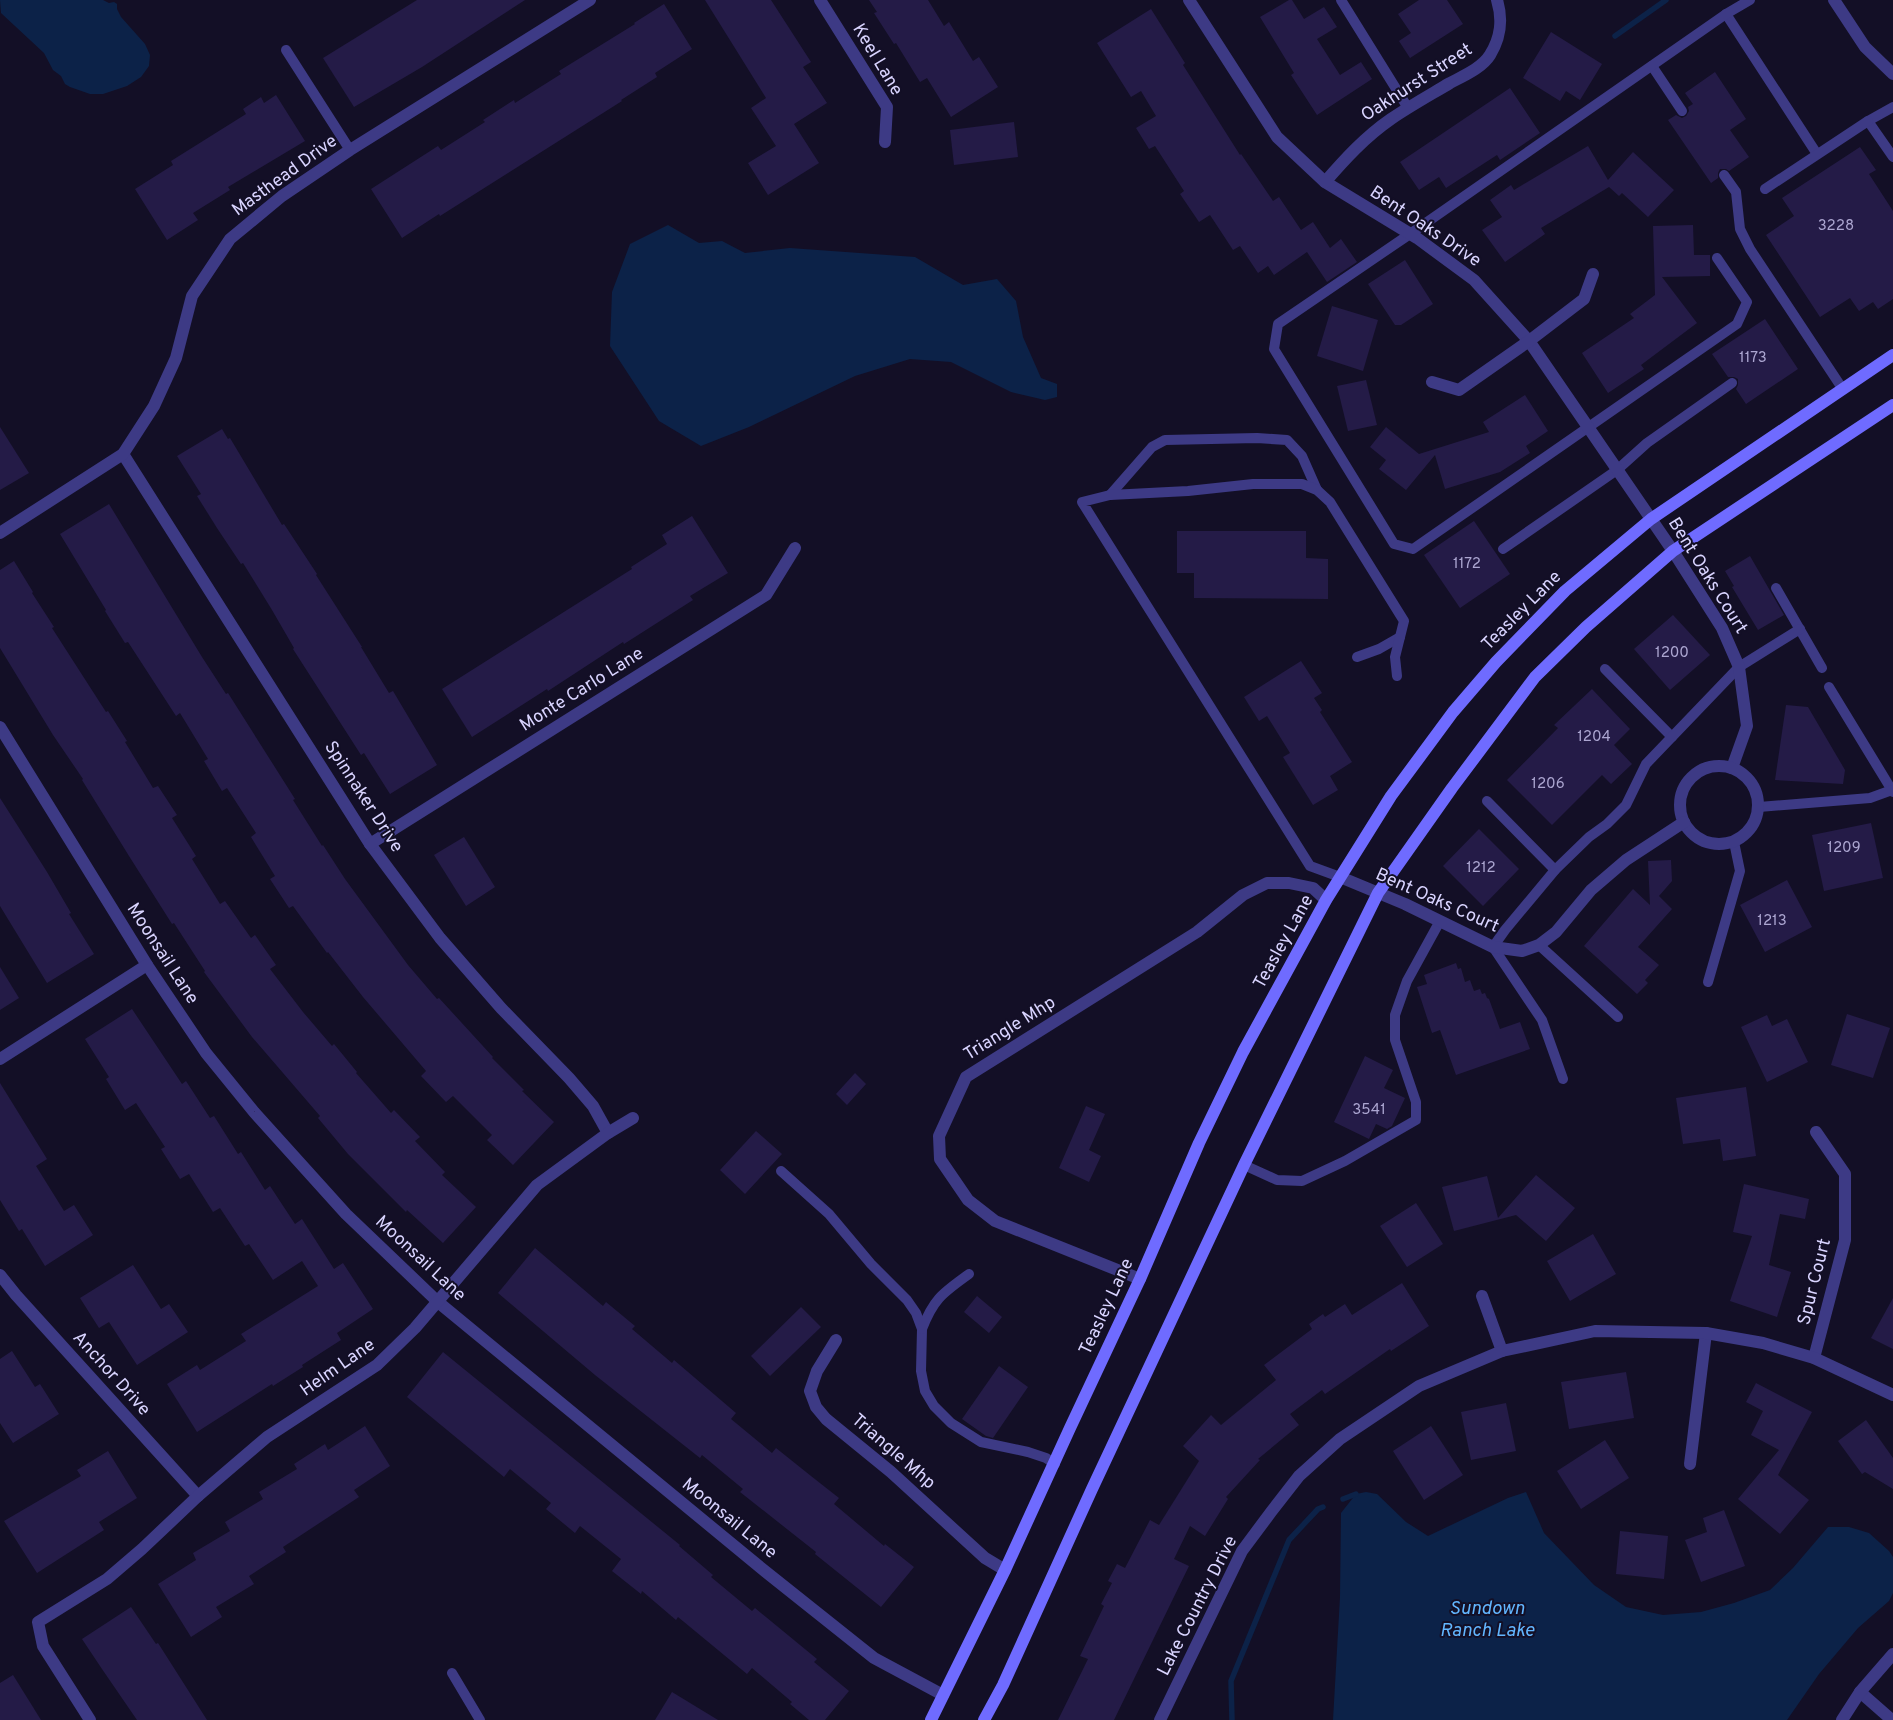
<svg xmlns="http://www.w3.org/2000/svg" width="1893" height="1720" font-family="Overpass,sans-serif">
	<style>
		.water { fill: #0c2248 }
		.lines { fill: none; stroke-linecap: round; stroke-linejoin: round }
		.stream { stroke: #0c2248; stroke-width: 5.5 }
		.building { fill: #241b47 }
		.service { stroke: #3d3a85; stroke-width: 10 }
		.minor { stroke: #3d3a85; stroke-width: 12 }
		.secondary { stroke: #6f6bff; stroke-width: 12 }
		.labels { text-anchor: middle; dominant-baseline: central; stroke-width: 4; stroke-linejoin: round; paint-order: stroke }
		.number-label { font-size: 15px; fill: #aca6d1 }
		.street-label { font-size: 18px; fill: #d9d4ff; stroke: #130f26 }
		.water-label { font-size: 19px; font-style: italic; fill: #62b6ff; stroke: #130f26 }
	</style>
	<rect width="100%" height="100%" fill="#130f26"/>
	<g class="water">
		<polygon points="0,0 103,0 109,3 114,2 117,4 117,9 121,17 145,44 150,55 149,66 141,77 127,86 103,94 90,94 70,87 65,84 61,76 53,70 44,53 1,13"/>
		<polygon points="668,225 699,243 722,241 745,253 790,248 915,257 963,285 997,279 1016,301 1023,337 1041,378 1057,384 1057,397 1045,400 1011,392 951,362 910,359 855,376 749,427 701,446 659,421 610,346 612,292 630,244"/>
		<polygon points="1366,1492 1377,1494 1406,1522 1428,1536 1508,1498 1526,1492 1544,1533 1594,1585 1626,1607 1663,1615 1701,1612 1734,1603 1770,1590 1793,1568 1828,1527 1849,1527 1869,1533 1889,1551 1893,1557 1893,1593 1889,1601 1858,1628 1819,1674 1787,1720 1333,1720 1340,1597 1341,1513 1356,1494"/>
	</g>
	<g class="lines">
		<g class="stream">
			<polyline points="1615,36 1666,0"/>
			<polyline points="1343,1499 1356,1494"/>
			<polyline points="1232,1720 1231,1681 1289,1540 1318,1509 1323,1507"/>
		</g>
	</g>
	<g class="building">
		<polygon points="417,0 525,0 422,67 354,107 323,58"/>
		<polygon points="705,0 771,0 811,62 803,67 827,103 794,124 819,163 768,195 748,163 776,146 751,108 766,98"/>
		<polygon points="869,0 928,0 944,26 949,22 973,61 979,57 998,87 951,117 927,78 920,82 896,43 894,44 874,13 877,12"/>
		<polygon points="1289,0 1292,0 1304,19 1324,7 1337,27 1317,39 1340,75 1361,62 1372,79 1317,115 1291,75 1294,73 1260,17"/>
		<polygon points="1419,0 1447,0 1463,24 1410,58 1399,41 1411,33 1398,14"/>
		<polygon points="664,4 692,49 655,73 657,77 621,100 622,101 440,216 439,214 402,238 371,189 438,146 441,150 485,122 483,120 514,100 515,103 561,74 559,71 635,24 634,23"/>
		<polygon points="1151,9 1185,63 1183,65 1240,155 1241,154 1273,201 1279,197 1301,230 1313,222 1330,248 1341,239 1357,262 1327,282 1307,252 1274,275 1268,266 1258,273 1240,246 1233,250 1210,215 1199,222 1180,194 1184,191 1155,146 1149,149 1136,128 1156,116 1141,91 1131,97 1097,43"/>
		<polygon points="1551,32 1602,64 1580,100 1566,91 1560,101 1523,78"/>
		<polygon points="1715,72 1746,119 1730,130 1749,157 1729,171 1726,169 1720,169 1718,173 1718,178 1711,183 1668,120 1676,115 1682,118 1686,116 1689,111 1688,107 1693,104 1685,93"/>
		<polygon points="1510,88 1540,133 1500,160 1497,155 1446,188 1439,177 1419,190 1400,162"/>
		<polygon points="276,95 305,141 228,187 230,190 193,213 198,220 167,240 135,189 173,165 171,161 246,114 243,109 261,97 264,103"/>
		<polygon points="1014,122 1018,157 954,165 950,130"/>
		<polygon points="1588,146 1608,180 1633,152 1674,190 1648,217 1622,193 1619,196 1609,187 1541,228 1545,234 1505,262 1482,230 1502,217 1490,200 1511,185 1514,190"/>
		<polygon points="1860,147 1876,170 1869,174 1893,211 1893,299 1878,309 1873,302 1859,311 1850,298 1820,317 1766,235 1794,216 1782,198"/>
		<polygon points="1693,225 1694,255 1710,255 1710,276 1662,277 1697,323 1641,365 1644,369 1608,393 1582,353 1634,318 1630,314 1655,295 1653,226"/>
		<polygon points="1405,260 1433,304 1401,325 1395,325 1368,284"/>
		<polygon points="1332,306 1378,320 1363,371 1317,356"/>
		<polygon points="1765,319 1798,369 1746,404 1736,389 1738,385 1738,379 1734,377 1728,377 1712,354"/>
		<polygon points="1366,380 1377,425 1348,431 1337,386"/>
		<polygon points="1525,395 1548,431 1526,446 1530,453 1500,472 1445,489 1435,455 1406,490 1379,469 1386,460 1370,447 1386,427 1419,454 1489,432 1483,422"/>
		<polygon points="0,427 29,473 0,490"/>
		<polygon points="222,429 228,439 230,438 282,525 284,524 317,574 316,575 362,647 361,647 389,693 393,691 437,765 390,794 364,753 361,755 293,649 294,648 272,610 243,563 241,564 217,528 197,496 201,494 177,456"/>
		<polygon points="109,504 202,657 226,694 228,693 295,799 293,800 322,846 323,845 345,879 408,965 437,999 439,998 493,1057 492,1058 524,1090 522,1091 554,1122 513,1165 487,1140 492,1135 453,1096 446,1102 421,1076 426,1071 363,997 328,952 327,953 293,906 289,908 270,879 275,876 251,837 256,833 227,788 222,791 204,761 208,759 180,713 176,716 128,642 125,643 105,611 106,610 60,534"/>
		<polygon points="692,516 728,573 690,596 693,600 624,644 623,642 548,691 547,689 472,737 442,689 632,569 631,567 667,544 662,535"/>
		<polygon points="1474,521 1510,574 1460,608 1424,555"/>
		<polygon points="1177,531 1306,531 1306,558 1328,559 1328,599 1194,598 1194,573 1177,573"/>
		<polygon points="1750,556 1784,615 1758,630 1732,587 1734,586 1725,571"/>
		<polygon points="14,561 33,592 32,593 54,627 52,628 106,712 108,711 127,741 125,742 153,788 158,786 177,815 172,818 196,856 192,859 220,904 225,901 251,938 255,935 276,965 270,969 303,1012 332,1046 334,1044 357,1072 356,1073 391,1113 394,1110 420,1137 415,1141 445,1172 442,1175 476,1207 443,1243 407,1210 406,1212 348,1154 318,1118 320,1116 252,1037 204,972 205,971 174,923 172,924 129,856 82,780 83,779 53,735 0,648 0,570"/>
		<polygon points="1673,615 1710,655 1670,690 1634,649"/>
		<polygon points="1301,661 1322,693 1314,698 1322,710 1320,712 1352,762 1330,776 1338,790 1313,805 1283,757 1290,753 1267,716 1259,721 1244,697"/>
		<polygon points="1592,689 1630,729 1614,745 1632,764 1611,784 1602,775 1552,825 1507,780 1558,728 1554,725"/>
		<polygon points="1786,705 1808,707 1845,770 1843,784 1775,780"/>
		<polygon points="0,798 47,872 71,913 69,914 94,954 47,983 0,906"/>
		<polygon points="1871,823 1883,878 1824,891 1812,835"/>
		<polygon points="1479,829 1519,869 1483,906 1443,866"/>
		<polygon points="464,837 495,887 466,906 434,855"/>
		<polygon points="1671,860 1672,881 1659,896 1672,909 1638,947 1659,965 1645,980 1648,983 1637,994 1584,946 1633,889 1650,905 1648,861"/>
		<polygon points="1787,880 1812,927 1765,952 1740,905"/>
		<polygon points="1456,963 1458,969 1461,968 1465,982 1470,980 1474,991 1480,989 1482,994 1485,993 1487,998 1489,999 1500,1029 1520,1022 1530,1049 1456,1075 1440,1030 1432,1033 1417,987 1427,984 1424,975"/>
		<polygon points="0,967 19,998 0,1010"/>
		<polygon points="132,1009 182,1084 186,1081 210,1118 214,1116 238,1154 241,1152 265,1190 270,1186 295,1224 302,1219 334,1269 343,1263 373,1309 337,1333 341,1340 302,1365 303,1367 273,1386 272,1384 197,1432 167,1384 197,1365 200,1370 246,1341 241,1334 318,1286 302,1261 273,1280 249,1244 245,1246 220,1208 213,1212 189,1174 180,1179 161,1149 165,1147 136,1103 125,1110 106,1079 109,1077 85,1039"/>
		<polygon points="1847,1014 1890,1028 1873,1078 1831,1065"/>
		<polygon points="1767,1015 1772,1026 1787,1019 1808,1062 1767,1082 1741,1027"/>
		<polygon points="1365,1056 1393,1070 1384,1088 1405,1098 1392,1126 1387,1129 1376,1124 1369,1139 1334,1122"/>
		<polygon points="855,1073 866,1084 847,1105 836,1094"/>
		<polygon points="0,1083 47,1159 36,1166 64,1211 74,1205 93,1235 45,1266 22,1229 19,1231 0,1200"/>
		<polygon points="1746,1087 1756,1156 1723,1161 1720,1139 1683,1144 1676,1098"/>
		<polygon points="1086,1106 1105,1114 1089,1150 1101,1156 1089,1182 1059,1168"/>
		<polygon points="756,1131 782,1154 745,1194 720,1170"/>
		<polygon points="1536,1175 1575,1208 1546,1241 1516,1215 1454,1231 1442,1187 1487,1176 1498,1218"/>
		<polygon points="1744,1184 1809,1199 1805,1219 1780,1214 1769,1265 1791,1272 1777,1317 1730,1301 1752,1236 1733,1232"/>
		<polygon points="1416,1203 1443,1244 1407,1267 1380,1226"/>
		<polygon points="1593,1234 1616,1274 1570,1301 1547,1261"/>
		<polygon points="535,1248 603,1306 606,1302 635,1326 632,1329 672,1363 674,1360 736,1413 731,1419 772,1453 776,1448 811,1476 839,1498 834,1504 884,1546 885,1544 914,1567 881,1607 815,1554 816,1552 740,1492 743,1489 702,1455 700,1458 595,1375 498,1293"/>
		<polygon points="133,1265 161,1309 169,1304 188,1332 137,1365 109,1322 99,1328 80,1298"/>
		<polygon points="1402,1283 1429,1326 1391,1351 1390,1349 1325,1394 1322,1390 1290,1414 1299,1425 1258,1459 1260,1460 1226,1497 1228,1499 1205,1536 1190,1526 1174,1559 1189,1566 1114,1720 1058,1720 1088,1659 1080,1656 1104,1606 1101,1604 1112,1583 1108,1581 1117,1564 1125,1568 1150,1520 1159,1525 1199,1461 1183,1446 1211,1415 1221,1425 1276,1380 1264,1365 1312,1329 1309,1324 1323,1314 1325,1317 1345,1304 1352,1315"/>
		<polygon points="977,1296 1002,1317 989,1333 964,1312"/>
		<polygon points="1893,1298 1893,1349 1871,1338"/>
		<polygon points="801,1307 821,1327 770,1376 751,1356"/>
		<polygon points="12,1351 35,1387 40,1384 59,1414 13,1443 0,1423 0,1359"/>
		<polygon points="443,1352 680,1545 679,1546 713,1575 711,1577 752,1611 755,1608 817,1659 814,1662 849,1691 825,1720 809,1720 790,1704 792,1702 752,1668 747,1674 678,1617 676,1620 642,1591 641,1594 612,1571 621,1559 580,1526 575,1533 546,1509 551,1503 510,1469 504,1477 407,1397"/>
		<polygon points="999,1366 1028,1387 993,1438 986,1436 962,1419"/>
		<polygon points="1626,1372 1634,1418 1569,1429 1561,1382"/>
		<polygon points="1756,1383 1812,1412 1778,1475 1809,1500 1780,1534 1738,1499 1779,1450 1751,1435 1763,1411 1746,1402"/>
		<polygon points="1506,1403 1516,1451 1471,1460 1461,1412"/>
		<polygon points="1866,1420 1893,1458 1893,1489 1865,1472 1862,1474 1838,1441"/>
		<polygon points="365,1426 390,1466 354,1490 359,1497 283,1547 286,1552 249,1576 254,1584 216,1607 222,1617 191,1637 158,1584 196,1560 193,1553 230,1531 225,1522 263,1499 259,1492 297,1469 294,1464 325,1444 328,1450"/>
		<polygon points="1431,1426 1463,1475 1424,1500 1393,1451"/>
		<polygon points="1605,1440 1629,1478 1581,1509 1557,1471"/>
		<polygon points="108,1451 137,1498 99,1522 104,1530 37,1573 4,1521 81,1476 77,1470"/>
		<polygon points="1724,1510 1745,1566 1701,1582 1685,1540 1707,1532 1703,1518"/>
		<polygon points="1620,1531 1668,1536 1664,1579 1616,1574"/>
		<polygon points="131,1607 156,1644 158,1643 207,1720 137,1720 102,1669 82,1639"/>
		<polygon points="13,1675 41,1720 0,1720 0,1683"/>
		<polygon points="672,1692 718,1720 655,1720"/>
	</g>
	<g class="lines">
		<g class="service">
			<polyline points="1341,0 1408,108"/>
			<polyline points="1726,14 1817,154"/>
			<polyline points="286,50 350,150"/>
			<polyline points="1652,66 1682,111"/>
			<polyline points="1893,107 1868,121 1893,157"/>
			<polyline points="1724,175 1736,192 1740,229 1750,249 1842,388"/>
			<polyline points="1765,189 1868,121"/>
			<polyline points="1717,258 1747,302 1737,324 1413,549 1394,544 1274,349 1278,324 1410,234 1726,14 1750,0"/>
			<polyline points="1110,495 1152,447 1165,440 1257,438 1287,440 1302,456 1317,490"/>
			<polyline points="1503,549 1617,470 1647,443 1732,383"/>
			<polyline points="1776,588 1822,668"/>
			<polyline points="1357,657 1379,649 1400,637"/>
			<polyline points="1605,669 1672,737"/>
			<polyline points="1829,687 1893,792"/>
			<polyline points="1487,801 1555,870"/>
			<polyline points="1759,807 1870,798 1892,790"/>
			<polyline points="1340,877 1310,866 1082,502 1110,495 1188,491 1253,484 1302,484 1317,490 1330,502 1404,621 1395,657 1397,676"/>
			<polyline points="1539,945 1618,1017"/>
			<polyline points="1708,982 1740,871 1734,842"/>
			<polyline points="1563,1079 1542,1020 1493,947 1505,930 1555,870 1589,837 1607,824 1626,805 1646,764 1739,667 1800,629"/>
			<polyline points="1244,1165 1277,1180 1302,1181 1345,1161 1416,1120 1416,1102 1395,1040 1395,1015 1407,981 1440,921"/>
			<polyline points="781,1171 829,1214 871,1264 907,1300 916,1313 922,1329 921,1371 925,1391 934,1406 951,1423 981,1442 1028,1452 1046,1458 1055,1464"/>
			<path d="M922 1329C934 1298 943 1293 969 1274"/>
			<polyline points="452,1673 480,1720"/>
		</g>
		<g class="minor">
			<polyline points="820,0 887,107 885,142"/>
			<polyline points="1189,0 1277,137 1325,182 1417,238 1474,280 1529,341 1673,551 1722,628 1739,667 1747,726 1732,768"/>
			<polyline points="1834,0 1865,47 1893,74"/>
			<path d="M1325 182C1345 159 1365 137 1391 119 1410 106 1430 95 1450 83 1463 76 1482 68 1490 55 1501 37 1503 20 1497 0"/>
			<polyline points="1432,382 1459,390 1529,341 1584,299 1593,274"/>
			<polyline points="123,454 370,844 440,938 501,1008 569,1078 593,1106 608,1133"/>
			<polyline points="0,533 123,454 154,406 176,358 192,296 230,239 282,196 350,150 590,0"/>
			<polyline points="0,727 147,965 206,1053 254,1112 346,1214 438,1302 766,1572 874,1658 943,1695"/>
			<circle cx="1719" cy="805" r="39"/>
			<polyline points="370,844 766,595 795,548"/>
			<polyline points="1340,877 1405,904 1493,947 1522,951 1539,945 1556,932 1591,890 1626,860 1684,822"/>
			<polyline points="0,1059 147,965"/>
			<polyline points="0,1275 16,1295 198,1496"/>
			<polyline points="1140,1279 995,1221 968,1200 940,1159 939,1136 966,1077 1197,932 1243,895 1267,883 1289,883 1313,888 1326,900"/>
			<polyline points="1482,1296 1502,1351"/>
			<polyline points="836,1340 817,1371 810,1391 816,1407 826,1419 891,1472 985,1558 1005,1570"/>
			<polyline points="1814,1358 1845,1240 1845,1174 1816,1132"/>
			<polyline points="1690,1464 1706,1333"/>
			<polyline points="1860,1692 1892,1720"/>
			<polyline points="90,1720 43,1646 38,1622 107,1579 142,1549 198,1496 267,1437 377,1365 415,1328 537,1185 608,1133 633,1118"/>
			<polyline points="1160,1720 1242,1551 1271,1512 1299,1476 1340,1439 1419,1386 1502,1351 1595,1331 1706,1333 1763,1343 1814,1358 1893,1395"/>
			<polyline points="1842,1720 1860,1692 1893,1654"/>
		</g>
		<g class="secondary">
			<polyline points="931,1720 1005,1570 1070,1428 1140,1279 1199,1143 1243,1052 1326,900 1391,796 1453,712 1496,662 1565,591 1651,519 1893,355"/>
			<polyline points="984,1720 1003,1685 1092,1489 1244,1165 1378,893 1452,788 1535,677 1586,627 1673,551 1893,405"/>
		</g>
	</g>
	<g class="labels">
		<g class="number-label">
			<text x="1836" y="226">3228</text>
			<text x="1753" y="358">1173</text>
			<text x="1467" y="564">1172</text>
			<text x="1672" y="653">1200</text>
			<text x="1594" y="737">1204</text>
			<text x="1548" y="784">1206</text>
			<text x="1844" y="848">1209</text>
			<text x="1481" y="868">1212</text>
			<text x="1772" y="921">1213</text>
			<text x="1369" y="1110">3541</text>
		</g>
		<g class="street-label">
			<text transform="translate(877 60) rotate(59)">Keel Lane</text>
			<text transform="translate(1417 83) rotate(-33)">Oakhurst Street</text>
			<text transform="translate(285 176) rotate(-36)">Masthead Drive</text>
			<text transform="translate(1425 227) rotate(34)">Bent Oaks Drive</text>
			<text transform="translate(1707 576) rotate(58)">Bent Oaks Court</text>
			<text transform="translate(1522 611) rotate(-45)">Teasley Lane</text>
			<text transform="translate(582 690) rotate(-32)">Monte Carlo Lane</text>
			<text transform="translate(363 797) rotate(57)">Spinnaker Drive</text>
			<text transform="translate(1437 901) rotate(24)">Bent Oaks Court</text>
			<text transform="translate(1284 942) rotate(-61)">Teasley Lane</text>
			<text transform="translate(162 954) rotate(57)">Moonsail Lane</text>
			<text transform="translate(1010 1029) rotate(-32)">Triangle Mhp</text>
			<text transform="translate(420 1259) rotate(43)">Moonsail Lane</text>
			<text transform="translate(1815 1282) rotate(-76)">Spur Court</text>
			<text transform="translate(1107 1307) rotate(-65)">Teasley Lane</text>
			<text transform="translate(338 1368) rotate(-35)">Helm Lane</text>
			<text transform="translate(111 1374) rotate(48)">Anchor Drive</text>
			<text transform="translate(893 1452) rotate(41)">Triangle Mhp</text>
			<text transform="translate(729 1519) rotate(39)">Moonsail Lane</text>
			<text transform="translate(1198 1606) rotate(-63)">Lake Country Drive</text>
		</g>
		<g class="water-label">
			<text x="1487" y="1609">Sundown<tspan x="1487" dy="22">Ranch Lake</tspan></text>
		</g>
	</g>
</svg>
